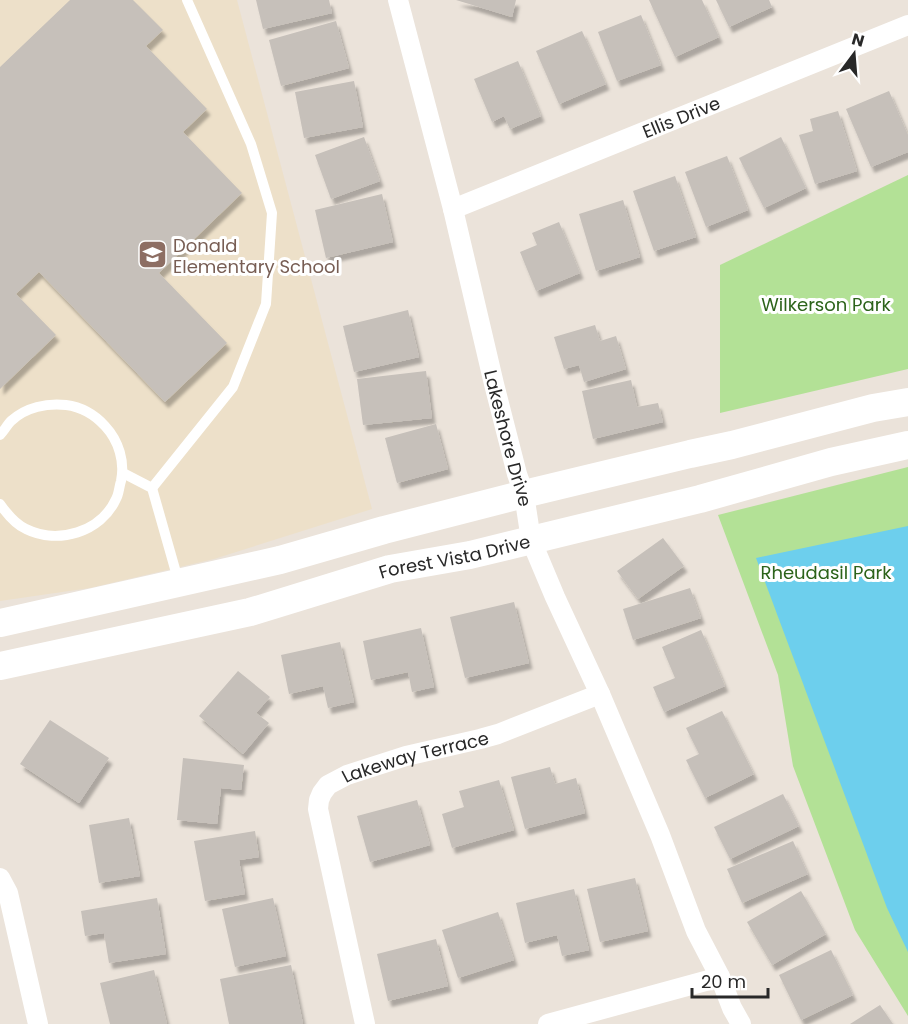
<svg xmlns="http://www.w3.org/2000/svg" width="908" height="1024" font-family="Poppins,sans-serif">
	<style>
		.education { fill: #ede0c9 }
		.green { fill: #b3e196 }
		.water { fill: #6dcfed }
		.building { fill: #c6c0ba; filter: url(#shadow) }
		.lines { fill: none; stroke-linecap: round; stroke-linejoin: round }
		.service { stroke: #fff; stroke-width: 10 }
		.minor { stroke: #fff; stroke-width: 20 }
		.secondary { stroke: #fff; stroke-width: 28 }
		.labels { text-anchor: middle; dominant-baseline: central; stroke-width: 6; stroke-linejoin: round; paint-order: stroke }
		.street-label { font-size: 18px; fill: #282828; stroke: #fff }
		.education-label { font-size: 18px; fill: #785e54; stroke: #fff; text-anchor: start }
		.park-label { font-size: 18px; fill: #2c631a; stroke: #fff }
	</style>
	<defs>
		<filter id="shadow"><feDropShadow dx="3.5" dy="6" stdDeviation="1.5" flood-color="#0004"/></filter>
	</defs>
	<rect width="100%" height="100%" fill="#ebe3da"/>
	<polygon class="education" points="0,0 237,0 372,509 214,559 90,588 0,601"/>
	<g class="green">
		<polygon points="908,175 908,369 720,413 720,265"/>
		<polygon points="908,467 908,1016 855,930 793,766 778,675 718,515"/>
	</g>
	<polygon class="water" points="908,526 908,952 887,908 756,558"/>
	<g class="building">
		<polygon points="70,0 133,0 163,30 146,46 207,109 183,132 242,193 159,273 227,343 165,402 39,272 16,294 56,335 0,389 0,67"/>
		<polygon points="256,0 329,0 332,13 263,29"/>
		<polygon points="456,0 516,0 512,17"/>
		<polygon points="649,0 702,0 719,37 675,57"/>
		<polygon points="716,0 769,0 772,7 729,27"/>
		<polygon points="641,15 661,65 617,81 598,32"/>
		<polygon points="336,21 349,68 281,86 269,40"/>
		<polygon points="582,31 606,84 559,104 536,51"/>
		<polygon points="518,61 541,116 510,129 504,116 492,122 474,79"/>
		<polygon points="354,81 363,127 304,138 295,92"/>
		<polygon points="889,91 908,135 908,152 871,167 846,109"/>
		<polygon points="838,111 857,171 815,184 799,135 813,131 810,119"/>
		<polygon points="364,137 380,181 331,199 315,155"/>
		<polygon points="781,137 806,188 764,208 739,158"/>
		<polygon points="727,156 748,210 706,227 685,172"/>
		<polygon points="675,176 696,237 654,251 633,191"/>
		<polygon points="382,194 393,242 326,258 315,210"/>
		<polygon points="623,200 640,257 596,271 579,214"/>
		<polygon points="559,222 580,273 536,291 520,252 537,245 532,233"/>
		<polygon points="408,310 419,357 354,372 343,326"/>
		<polygon points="595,325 600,341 616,336 626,369 584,382 579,365 564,369 554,337"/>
		<polygon points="426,371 432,418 363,425 357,379"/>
		<polygon points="631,380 637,407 658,403 663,422 593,439 582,391"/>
		<polygon points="436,424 448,469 397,483 385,438"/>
		<polygon points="663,538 684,566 638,599 617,571"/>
		<polygon points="690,588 701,618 633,640 623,609"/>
		<polygon points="514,602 529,663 465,678 450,617"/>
		<polygon points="421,628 434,687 412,692 408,672 371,680 363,641"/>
		<polygon points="701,630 725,686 664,712 653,687 675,678 662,647"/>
		<polygon points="340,642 354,702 328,708 323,686 289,694 281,655"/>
		<polygon points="238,671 270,697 256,713 269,723 243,754 199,716"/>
		<polygon points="722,711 754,774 705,798 686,760 699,754 686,728"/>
		<polygon points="50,720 109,758 79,803 20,764"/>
		<polygon points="183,758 244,765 241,790 221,788 217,824 177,820"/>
		<polygon points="550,767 555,784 576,778 585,813 525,829 511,777"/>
		<polygon points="499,780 514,830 452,848 442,814 464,807 459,791"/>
		<polygon points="783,794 799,826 730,859 714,827"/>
		<polygon points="417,800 430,845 370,862 357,816"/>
		<polygon points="129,818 140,876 99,883 89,825"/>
		<polygon points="255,831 259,857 239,860 245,894 205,901 194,841"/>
		<polygon points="793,841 808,874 742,903 727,869"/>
		<polygon points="635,878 648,931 600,942 587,889"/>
		<polygon points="574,889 589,950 562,956 557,935 525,943 516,903"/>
		<polygon points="801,891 826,934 772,965 747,922"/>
		<polygon points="157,898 166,954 109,963 104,933 85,936 81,911"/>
		<polygon points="273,898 286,956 235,967 222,909"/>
		<polygon points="498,912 514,960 458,978 442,930"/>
		<polygon points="436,939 448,986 388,1001 377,954"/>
		<polygon points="831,950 853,995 801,1020 779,975"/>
		<polygon points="291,965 303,1024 229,1024 220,979"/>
		<polygon points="154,970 167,1024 110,1024 100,983"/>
		<polygon points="880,1005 893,1024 850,1024"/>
	</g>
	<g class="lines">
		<g class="service">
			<path d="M0 435C4 431 7 425 11 421 26 407 47 403 66 405 82 407 95 415 105 426 119 441 125 462 121 481 119 487 119 494 116 499 101 532 58 545 26 529 15 524 7 514 0 504"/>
			<polyline points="123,473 152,488 179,583"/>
			<polyline points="152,488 233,387 266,304 272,213 251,144 187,0"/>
		</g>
		<g class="minor">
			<path id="s1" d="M398 0 453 209 494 384 517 474 524 494 531 540 555 597 600 694 660 835 696 931 720 977 732 1008 741 1024"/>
			<path id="s2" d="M453 209 908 25"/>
			<polyline points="0,878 8,893 38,1024"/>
			<path id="s3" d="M365 1024 318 809 319 800 322 793 328 785 347 775 406 756 480 739 498 734 600 694"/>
			<polyline points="548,1024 720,977"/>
		</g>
		<g class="secondary">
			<polyline points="0,623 280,560 384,530 524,494 690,454 732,445 873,408 908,402"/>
			<path id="s4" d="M0 666 250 612 390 569 470 555 700 499 831 462 908 445"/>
		</g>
	</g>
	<defs>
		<symbol id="school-square" viewBox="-11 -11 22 22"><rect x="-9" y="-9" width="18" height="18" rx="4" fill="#8d6e63" stroke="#fff"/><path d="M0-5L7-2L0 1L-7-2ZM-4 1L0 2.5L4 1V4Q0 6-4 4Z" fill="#fff"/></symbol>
	</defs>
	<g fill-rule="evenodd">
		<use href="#school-square" x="136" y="238" width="33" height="33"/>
	</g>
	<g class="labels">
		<g class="street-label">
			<text stroke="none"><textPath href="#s2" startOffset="246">Ellis Drive</textPath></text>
			<text stroke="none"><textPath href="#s1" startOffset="452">Lakeshore Drive</textPath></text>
			<text stroke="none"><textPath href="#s4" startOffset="468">Forest Vista Drive</textPath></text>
			<text stroke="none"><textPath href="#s3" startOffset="339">Lakeway Terrace</textPath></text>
		</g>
		<g class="education-label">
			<text x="173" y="245">Donald<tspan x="173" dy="21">Elementary School</tspan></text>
		</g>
		<g class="park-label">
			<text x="826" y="304">Wilkerson Park</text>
			<text x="826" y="572">Rheudasil Park</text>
		</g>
	</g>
	<g transform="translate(854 54) rotate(16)" stroke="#ffffff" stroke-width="4.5" paint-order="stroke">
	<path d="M0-4.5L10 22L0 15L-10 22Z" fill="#282828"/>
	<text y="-9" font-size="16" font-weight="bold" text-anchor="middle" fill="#282828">N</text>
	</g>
	<path d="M692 988v9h76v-9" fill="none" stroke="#282828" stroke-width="3"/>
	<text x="701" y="988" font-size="18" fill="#282828" stroke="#ffffff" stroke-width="4.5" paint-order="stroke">20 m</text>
</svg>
